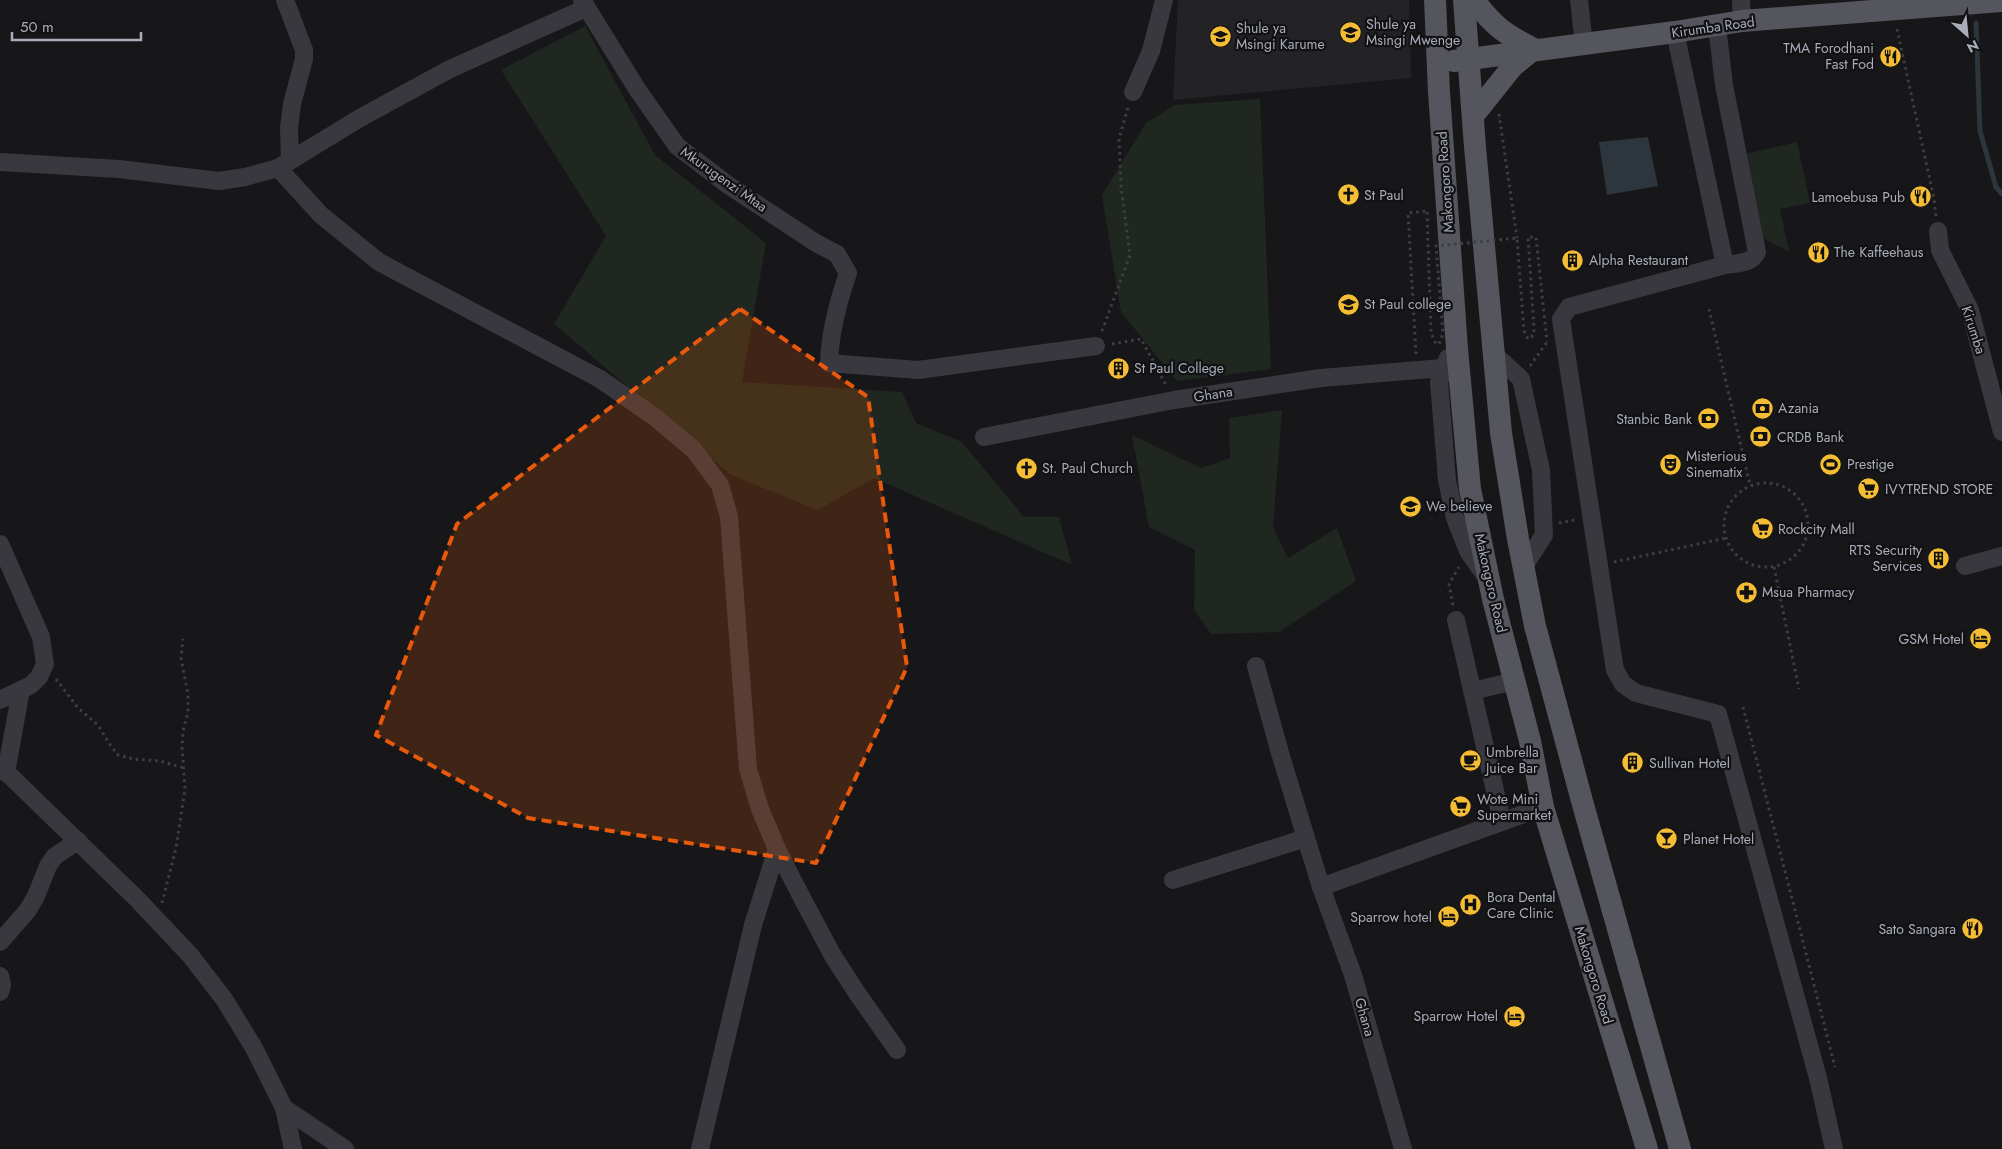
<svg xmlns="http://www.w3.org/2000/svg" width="2002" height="1149" font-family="Jost,sans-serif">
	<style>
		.built { fill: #232326 }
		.green { fill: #1f2720 }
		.water { fill: #2d353d }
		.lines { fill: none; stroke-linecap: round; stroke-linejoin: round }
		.stream { stroke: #2d353d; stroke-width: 5 }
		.path { stroke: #3e3f45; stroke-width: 3; stroke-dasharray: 2.5 4; stroke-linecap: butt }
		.minor { stroke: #38383e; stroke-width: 18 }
		.major { stroke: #54555d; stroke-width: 22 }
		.path-bridge { stroke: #3e3f45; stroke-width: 3; stroke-dasharray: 2.5 4; stroke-linecap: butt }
		.marked { fill: #e8590c; fill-opacity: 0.2; stroke: #e8590c; stroke-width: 4; stroke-dasharray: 10 6; stroke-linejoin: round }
		.labels { text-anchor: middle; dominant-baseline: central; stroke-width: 4.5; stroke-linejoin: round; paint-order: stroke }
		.poi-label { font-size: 14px; fill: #a9adb9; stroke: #121214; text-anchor: start }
		.street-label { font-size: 14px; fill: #a9adb9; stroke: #121214 }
	</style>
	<rect width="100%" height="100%" fill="#171719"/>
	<polygon class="built" points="1178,0 1409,0 1411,78 1173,100"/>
	<g class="green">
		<polygon points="585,26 655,155 766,243 742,382 902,392 916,423 962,442 1024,517 1059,517 1072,565 874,478 818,510 731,475 554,324 606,236 501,70"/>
		<polygon points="1260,99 1271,369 1177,381 1121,312 1102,195 1146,123 1175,105"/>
		<polygon points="1797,142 1810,203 1780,209 1789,252 1763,238 1745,154"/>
		<polygon points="1282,410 1273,527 1288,558 1337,528 1356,581 1279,632 1211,634 1194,610 1195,550 1149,527 1132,435 1201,468 1230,458 1229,418"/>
	</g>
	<polygon class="water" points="1648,137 1658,186 1607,195 1599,142"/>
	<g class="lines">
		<polyline class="stream" points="1976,23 1980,131 1996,187 2002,194"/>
		<g class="path">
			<polyline points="1897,29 1934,199 1936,216"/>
			<polyline points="1499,114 1517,238"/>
			<polyline points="1709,309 1750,485"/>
			<polyline points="1102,331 1130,255 1121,186 1119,139 1128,107"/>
			<polyline points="1112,344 1141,339 1166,385"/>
			<polyline points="1416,354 1408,213 1427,211"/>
			<polyline points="1530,366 1547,342"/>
			<circle cx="1766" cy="525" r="42"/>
			<polyline points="1559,523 1575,520"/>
			<polyline points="1614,562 1726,538"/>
			<polyline points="1774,567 1799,689"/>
			<polyline points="1453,605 1449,584 1459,567"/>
			<polyline points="56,679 78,708 98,725 109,743 118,755 133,759 160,761 184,768"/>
			<polyline points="1743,707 1835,1067"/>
			<polyline points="162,903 176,848 185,789 182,747 183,731 188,712 188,694 181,658 183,639"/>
		</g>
		<g class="minor">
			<polyline points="285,0 304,50 304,59 292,104 289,128 290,161"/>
			<path d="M582 0 637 89 677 146 728 185 816 243 837 254 848 273C838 302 830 331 829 363L918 370 1096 346"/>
			<polyline points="1579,0 1584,44"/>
			<polyline points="1741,0 1742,21"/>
			<path d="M1717 26 1724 85 1757 252C1752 264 1737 263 1725 265L1569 307 1561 319 1615 670 1623 684 1636 693 1718 714 1818 1078 1834 1149"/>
			<polyline points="1675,32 1725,265"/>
			<polyline points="1133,92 1151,51 1164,0"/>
			<polyline points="0,162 119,169 219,181 245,177 278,168 360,118 450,69 586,8"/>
			<polyline points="278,168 321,215 379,262 600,379 656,418 694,450 720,485 729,517 748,769 760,809 777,849 801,896 833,956 857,993 897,1050"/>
			<polyline points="1938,231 1940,250 1970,310 2002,432"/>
			<polyline points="1494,354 1521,379 1541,470 1544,535 1524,566"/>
			<polyline points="1448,358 1439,382 1447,480 1455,518 1468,551 1487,578"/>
			<polyline points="984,437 1174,400 1321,378 1443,368"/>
			<polyline points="0,544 41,637 45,664 39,677 31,685 0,700"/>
			<polyline points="1965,566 2002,556"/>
			<polyline points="1456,620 1502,821"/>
			<polyline points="1256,666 1280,753 1321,887 1353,975 1403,1149"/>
			<polyline points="1472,691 1515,681"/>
			<polyline points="0,766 136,898 190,955 224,999 254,1048 284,1108 345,1149"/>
			<polyline points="6,773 21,690"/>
			<polyline points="1173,880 1306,838"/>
			<polyline points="1321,887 1543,807"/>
			<polyline points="0,942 28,910 36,896 48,866 55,856 78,841"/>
			<polyline points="0,976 2,985 0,992"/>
			<polyline points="284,1108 293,1149"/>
			<polyline points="700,1149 753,925 777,849"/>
		</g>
		<g class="major">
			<polyline points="1435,0 1439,92 1457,349 1470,489 1493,599 1530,741 1543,807 1647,1149"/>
			<polyline points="1464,0 1475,147 1501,433 1518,539 1535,626 1582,801 1680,1149"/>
			<polyline points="1454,61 1675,32 1742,21 2002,1"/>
			<path d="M1473 116 1513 66 1534 49C1506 35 1493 26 1474 0"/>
		</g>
		<polyline class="path-bridge" points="1427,212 1431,333 1436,344 1439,344 1443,334 1436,246 1517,238 1524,331 1528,339 1534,335 1534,327 1528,237 1536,237 1547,342"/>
	</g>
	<path class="marked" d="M740 309 868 397 907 667 816 863 528 818 376 735 457 524Z"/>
	<defs>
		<symbol id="school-disc" viewBox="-11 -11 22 22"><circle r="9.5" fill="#f4bd34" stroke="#121214"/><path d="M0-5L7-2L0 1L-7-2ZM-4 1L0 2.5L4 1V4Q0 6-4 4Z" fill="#111"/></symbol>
		<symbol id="restaurant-disc" viewBox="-11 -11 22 22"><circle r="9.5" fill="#f4bd34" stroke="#121214"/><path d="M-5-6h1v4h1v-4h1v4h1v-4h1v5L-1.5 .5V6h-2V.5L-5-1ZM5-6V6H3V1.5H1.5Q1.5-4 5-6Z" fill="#111"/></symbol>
		<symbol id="church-disc" viewBox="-11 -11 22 22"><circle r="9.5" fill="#f4bd34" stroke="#121214"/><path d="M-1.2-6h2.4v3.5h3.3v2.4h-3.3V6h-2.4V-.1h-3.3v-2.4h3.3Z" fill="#111"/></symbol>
		<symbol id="building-disc" viewBox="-11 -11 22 22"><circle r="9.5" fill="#f4bd34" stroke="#121214"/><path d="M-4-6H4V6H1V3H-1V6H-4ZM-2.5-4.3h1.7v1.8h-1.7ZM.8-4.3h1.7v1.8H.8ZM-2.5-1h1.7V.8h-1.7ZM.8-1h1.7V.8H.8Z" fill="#111"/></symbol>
		<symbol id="university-disc" viewBox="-11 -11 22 22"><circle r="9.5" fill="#f4bd34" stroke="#121214"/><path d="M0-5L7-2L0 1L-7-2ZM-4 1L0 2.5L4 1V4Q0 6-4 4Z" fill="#111"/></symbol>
		<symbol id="bank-disc" viewBox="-11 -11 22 22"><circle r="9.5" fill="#f4bd34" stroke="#121214"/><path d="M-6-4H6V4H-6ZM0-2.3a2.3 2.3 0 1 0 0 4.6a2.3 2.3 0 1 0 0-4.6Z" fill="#111"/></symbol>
		<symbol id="theatre-disc" viewBox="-11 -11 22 22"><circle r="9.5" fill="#f4bd34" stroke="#121214"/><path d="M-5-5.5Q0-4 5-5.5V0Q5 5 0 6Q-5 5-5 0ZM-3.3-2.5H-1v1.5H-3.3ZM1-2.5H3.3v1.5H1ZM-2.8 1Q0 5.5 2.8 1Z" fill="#111"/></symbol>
		<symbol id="stadium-disc" viewBox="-11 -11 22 22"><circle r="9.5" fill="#f4bd34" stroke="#121214"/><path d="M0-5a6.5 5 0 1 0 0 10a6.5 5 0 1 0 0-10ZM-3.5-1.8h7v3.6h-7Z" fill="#111"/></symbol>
		<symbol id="supermarket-disc" viewBox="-11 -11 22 22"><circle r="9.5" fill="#f4bd34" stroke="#121214"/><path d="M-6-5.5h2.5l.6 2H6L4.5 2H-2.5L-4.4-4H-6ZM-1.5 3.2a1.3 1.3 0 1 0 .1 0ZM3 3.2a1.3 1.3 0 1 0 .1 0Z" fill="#111"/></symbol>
		<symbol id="pharmacy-disc" viewBox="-11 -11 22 22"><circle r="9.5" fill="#f4bd34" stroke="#121214"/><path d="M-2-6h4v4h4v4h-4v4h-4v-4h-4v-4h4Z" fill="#111"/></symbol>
		<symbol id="hotel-disc" viewBox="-11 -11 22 22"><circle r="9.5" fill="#f4bd34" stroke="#121214"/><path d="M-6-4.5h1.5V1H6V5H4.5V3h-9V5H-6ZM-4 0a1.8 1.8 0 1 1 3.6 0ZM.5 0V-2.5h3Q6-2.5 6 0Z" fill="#111"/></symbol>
		<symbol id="cafe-disc" viewBox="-11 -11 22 22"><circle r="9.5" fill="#f4bd34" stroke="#121214"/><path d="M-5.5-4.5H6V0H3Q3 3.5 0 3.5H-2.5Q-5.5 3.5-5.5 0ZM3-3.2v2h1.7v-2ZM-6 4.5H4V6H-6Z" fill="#111"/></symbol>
		<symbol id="bar-disc" viewBox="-11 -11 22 22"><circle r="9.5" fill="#f4bd34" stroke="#121214"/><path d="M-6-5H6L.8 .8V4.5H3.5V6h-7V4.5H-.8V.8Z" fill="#111"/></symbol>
		<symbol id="hospital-disc" viewBox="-11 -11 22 22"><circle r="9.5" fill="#f4bd34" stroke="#121214"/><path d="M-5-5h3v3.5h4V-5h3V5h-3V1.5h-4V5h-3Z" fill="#111"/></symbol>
	</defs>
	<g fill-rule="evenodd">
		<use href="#school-disc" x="1338" y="20" width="25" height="25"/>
		<use href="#school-disc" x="1208" y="24" width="25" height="25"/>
		<use href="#restaurant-disc" x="1878" y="44" width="25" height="25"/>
		<use href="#church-disc" x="1336" y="182" width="25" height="25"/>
		<use href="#restaurant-disc" x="1908" y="184" width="25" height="25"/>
		<use href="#restaurant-disc" x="1806" y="240" width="25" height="25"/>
		<use href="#building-disc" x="1560" y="248" width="25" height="25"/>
		<use href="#university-disc" x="1336" y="292" width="25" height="25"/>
		<use href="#building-disc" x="1106" y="356" width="25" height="25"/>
		<use href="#bank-disc" x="1750" y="396" width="25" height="25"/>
		<use href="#bank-disc" x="1696" y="406" width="25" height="25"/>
		<use href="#bank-disc" x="1748" y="424" width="25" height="25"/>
		<use href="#theatre-disc" x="1658" y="452" width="25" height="25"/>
		<use href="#stadium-disc" x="1818" y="452" width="25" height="25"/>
		<use href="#church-disc" x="1014" y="456" width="25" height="25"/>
		<use href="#supermarket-disc" x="1856" y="476" width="25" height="25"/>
		<use href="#school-disc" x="1398" y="494" width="25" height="25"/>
		<use href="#supermarket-disc" x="1750" y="516" width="25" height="25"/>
		<use href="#building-disc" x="1926" y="546" width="25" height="25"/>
		<use href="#pharmacy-disc" x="1734" y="580" width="25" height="25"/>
		<use href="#hotel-disc" x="1968" y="626" width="25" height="25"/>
		<use href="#cafe-disc" x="1458" y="748" width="25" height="25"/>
		<use href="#building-disc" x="1620" y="750" width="25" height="25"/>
		<use href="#supermarket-disc" x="1448" y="794" width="25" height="25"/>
		<use href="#bar-disc" x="1654" y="826" width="25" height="25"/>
		<use href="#hospital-disc" x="1458" y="892" width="25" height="25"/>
		<use href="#hotel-disc" x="1436" y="904" width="25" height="25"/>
		<use href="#restaurant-disc" x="1960" y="916" width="25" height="25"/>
		<use href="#hotel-disc" x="1502" y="1004" width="25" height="25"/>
	</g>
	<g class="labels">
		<g class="poi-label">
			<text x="1366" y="24">Shule ya<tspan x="1366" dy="16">Msingi Mwenge</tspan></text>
			<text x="1236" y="28">Shule ya<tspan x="1236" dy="16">Msingi Karume</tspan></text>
			<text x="1874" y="48" text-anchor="end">TMA Forodhani<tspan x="1874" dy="16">Fast Fod</tspan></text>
			<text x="1364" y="195">St Paul</text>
			<text x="1905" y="197" text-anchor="end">Lamoebusa Pub</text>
			<text x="1834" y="252">The Kaffeehaus</text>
			<text x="1589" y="260">Alpha Restaurant</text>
			<text x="1364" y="304">St Paul college</text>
			<text x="1134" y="368">St Paul College</text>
			<text x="1778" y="408">Azania</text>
			<text x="1692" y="419" text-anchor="end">Stanbic Bank</text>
			<text x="1777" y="437">CRDB Bank</text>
			<text x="1686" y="456">Misterious<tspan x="1686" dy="16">Sinematix</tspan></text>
			<text x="1847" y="464">Prestige</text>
			<text x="1042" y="468">St. Paul Church</text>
			<text x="1885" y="489">IVYTREND STORE</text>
			<text x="1426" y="506">We believe</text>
			<text x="1778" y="529">Rockcity Mall</text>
			<text x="1922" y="550" text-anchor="end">RTS Security<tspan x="1922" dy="16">Services</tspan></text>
			<text x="1762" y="592">Msua Pharmacy</text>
			<text x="1964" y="639" text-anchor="end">GSM Hotel</text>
			<text x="1486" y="752">Umbrella<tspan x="1486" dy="16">Juice Bar</tspan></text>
			<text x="1649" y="763">Sullivan Hotel</text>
			<text x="1477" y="799">Wote Mini<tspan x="1477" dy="16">Supermarket</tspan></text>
			<text x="1683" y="839">Planet Hotel</text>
			<text x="1487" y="897">Bora Dental<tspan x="1487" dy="16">Care Clinic</tspan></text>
			<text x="1432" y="917" text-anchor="end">Sparrow hotel</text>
			<text x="1956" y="929" text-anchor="end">Sato Sangara</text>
			<text x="1498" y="1016" text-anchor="end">Sparrow Hotel</text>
		</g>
		<g class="street-label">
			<text transform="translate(1713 27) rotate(-8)">Kirumba Road</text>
			<text transform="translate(724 179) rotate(35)">Mkurugenzi Mtaa</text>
			<text transform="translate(1445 182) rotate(-94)">Makongoro Road</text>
			<text transform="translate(1974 330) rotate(72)">Kirumba</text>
			<text transform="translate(1213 394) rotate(-9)">Ghana</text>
			<text transform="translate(1491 583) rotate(77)">Makongoro Road</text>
			<text transform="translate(1594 975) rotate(73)">Makongoro Road</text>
			<text transform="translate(1365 1017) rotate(74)">Ghana</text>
		</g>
	</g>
	<g transform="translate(1967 35) rotate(153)" stroke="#121214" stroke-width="4" paint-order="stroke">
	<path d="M0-4L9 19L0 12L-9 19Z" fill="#a9adb9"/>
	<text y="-8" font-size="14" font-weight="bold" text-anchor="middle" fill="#a9adb9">N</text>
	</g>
	<path d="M12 32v8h129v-8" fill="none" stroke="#a9adb9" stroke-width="2.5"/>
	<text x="20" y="32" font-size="15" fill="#a9adb9" stroke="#121214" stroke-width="4" paint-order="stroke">50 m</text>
</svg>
